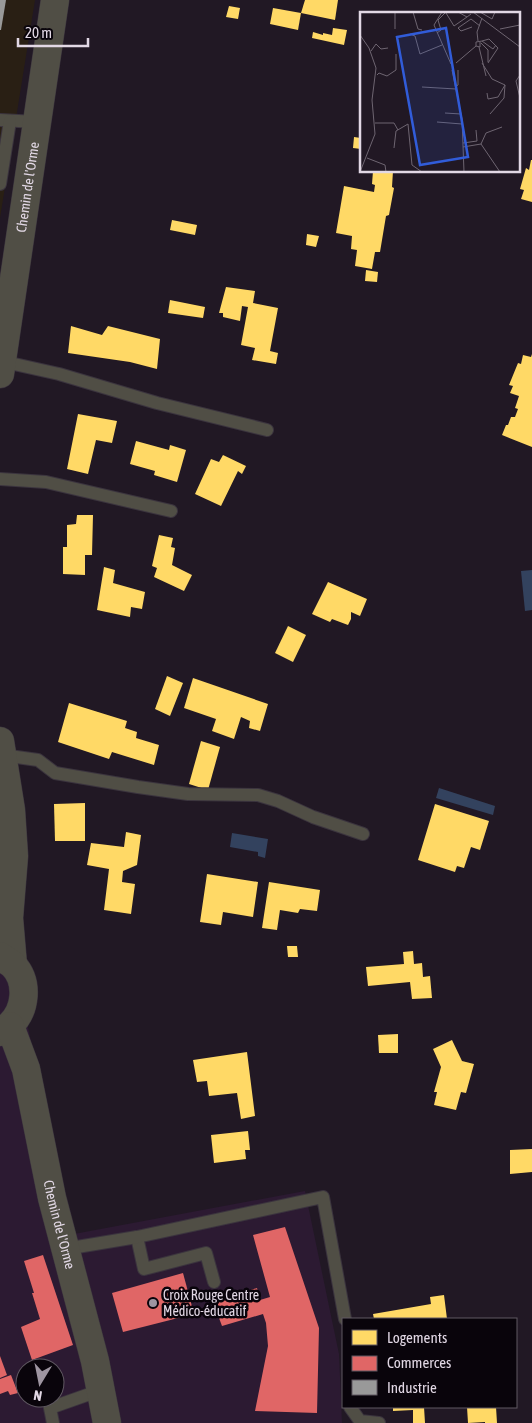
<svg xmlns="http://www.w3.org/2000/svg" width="532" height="1423" font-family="'Asap Condensed',sans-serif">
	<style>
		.built { fill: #2c1a32; fill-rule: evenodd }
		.industrial { fill: #291f14 }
		.water { fill: #33425e }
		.homes { fill: #ffd966 }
		.shops { fill: #e06666 }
		.industry { fill: #999 }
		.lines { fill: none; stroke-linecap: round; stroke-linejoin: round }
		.service-casing { stroke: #3b343e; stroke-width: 14 }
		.tertiary-casing { stroke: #3b343e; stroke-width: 29 }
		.service { stroke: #504e45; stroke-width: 12 }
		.tertiary { stroke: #504e45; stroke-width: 28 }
		.poi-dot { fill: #9e95a1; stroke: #09040b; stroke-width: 2 }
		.labels { text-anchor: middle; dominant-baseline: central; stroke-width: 5; stroke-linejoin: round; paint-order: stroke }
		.street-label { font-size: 14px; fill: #e2d8e5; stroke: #09040b }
		.poi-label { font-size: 14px; fill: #e2d8e5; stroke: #09040b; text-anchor: start }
		.inset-road { fill: none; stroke: #6e6571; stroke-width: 1 }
		.view { fill: #315cd9; fill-opacity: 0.15; stroke: #315cd9; stroke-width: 2.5 }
		.inset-edge { fill: none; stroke: #e2d8e5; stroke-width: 2.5 }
	</style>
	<rect width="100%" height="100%" fill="#211824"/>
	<path class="built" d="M0 902 74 1234 305 1191 339 1354 342 1423H0ZM25 1368H55V1398H25Z"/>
	<polygon class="industrial" points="0,0 35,0 0,218"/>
	<g class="water">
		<polygon points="532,570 532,610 525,611 521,571"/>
		<polygon points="439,788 495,806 493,815 436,798"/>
		<polygon points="232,833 268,839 265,858 258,856 258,852 230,847"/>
	</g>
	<g class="homes">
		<polygon points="305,0 338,0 335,20 301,13"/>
		<polygon points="229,6 240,8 238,19 226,17"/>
		<polygon points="273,8 301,13 298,30 270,24"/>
		<polygon points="333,28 347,30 344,45 312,38 313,32 323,35 323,33 332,35"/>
		<polygon points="354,137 361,138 361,149 353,148"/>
		<polygon points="531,160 532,160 532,202 521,199 524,190 520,189 526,168 529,170"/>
		<polygon points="373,171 393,171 392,187 394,188 389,215 386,216 380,252 375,252 372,269 355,266 357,250 351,249 352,236 336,233 344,186 374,192 375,185 372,184"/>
		<polygon points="172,220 197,225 195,235 170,230"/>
		<polygon points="307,234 319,236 316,247 306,245"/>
		<polygon points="366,270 378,272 377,282 365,281"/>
		<polygon points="226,287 255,291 253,303 278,308 270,351 278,353 276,364 252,360 255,348 241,345 248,307 242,306 240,321 223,317 223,313 219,313"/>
		<polygon points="170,300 205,307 203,318 168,313"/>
		<polygon points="71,326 102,335 108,326 160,339 157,369 130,362 68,353"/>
		<polygon points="532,354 532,447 502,435 506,425 508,425 511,417 515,417 518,409 515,408 519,396 510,393 513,386 509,385 518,363 521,364 523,355 531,357"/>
		<polygon points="78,414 117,421 112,443 96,440 88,474 67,469"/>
		<polygon points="136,441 169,450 170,445 186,450 177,482 154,475 155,471 130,464"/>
		<polygon points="223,455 246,466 242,474 238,471 221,506 195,494 211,459 219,462"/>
		<polygon points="77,515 93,515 92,555 85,555 85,575 63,574 63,547 67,547 67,525 76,524"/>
		<polygon points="159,535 173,538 171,547 175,548 172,565 192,575 184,591 154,577 157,568 152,566"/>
		<polygon points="104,567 115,570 113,583 145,592 142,609 131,607 130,617 97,610"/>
		<polygon points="328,582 367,599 360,616 351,612 351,619 348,625 332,619 330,622 312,614"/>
		<polygon points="288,626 306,635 293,662 275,653"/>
		<polygon points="167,676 183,683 170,716 155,709"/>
		<polygon points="193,678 268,704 260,731 249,728 250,721 241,717 234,739 212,731 216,719 184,708"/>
		<polygon points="69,703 127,721 125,728 137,732 136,738 159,745 154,765 112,752 109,759 58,742"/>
		<polygon points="201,741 220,747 208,790 189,784"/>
		<polygon points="85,803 85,841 55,841 54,804"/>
		<polygon points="435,804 489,821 480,850 471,847 464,868 457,866 455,872 418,860"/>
		<polygon points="126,832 141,835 137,865 123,871 122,882 135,884 131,914 104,910 109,869 87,865 91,843 124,847"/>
		<polygon points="207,874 258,882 253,917 223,912 221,925 200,922"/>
		<polygon points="269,882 320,890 317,911 300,909 298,913 280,910 277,930 262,928"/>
		<polygon points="287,946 297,946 298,957 288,957"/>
		<polygon points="413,951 414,964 422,963 423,977 430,976 432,998 412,999 410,982 368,986 366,967 404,964 403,952"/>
		<polygon points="398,1034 398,1053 379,1053 378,1035"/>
		<polygon points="452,1040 462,1061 474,1064 466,1093 461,1092 456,1110 434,1105 437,1092 434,1092 441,1067 433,1049"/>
		<polygon points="247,1052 255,1116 241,1119 237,1093 209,1096 207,1081 197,1082 193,1060"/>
		<polygon points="248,1131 250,1150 245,1150 246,1159 214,1163 211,1135"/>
		<polygon points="532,1149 532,1172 510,1174 510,1150"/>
		<polygon points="444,1295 447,1319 374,1319 373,1314 431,1304 430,1297"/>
		<polygon points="393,1407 424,1407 425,1423 413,1423 413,1410 393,1411"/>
		<polygon points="467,1407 496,1407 497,1423 485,1423 485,1422 468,1423"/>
	</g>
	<g class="shops">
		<polygon points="285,1227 319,1328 317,1413 255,1411 268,1346 266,1323 263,1314 222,1326 213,1302 257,1288 260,1300 270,1297 253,1235"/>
		<polygon points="43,1255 73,1345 32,1360 21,1327 40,1319 32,1293 34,1293 24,1261"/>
		<polygon points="183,1273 194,1314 123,1332 112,1293"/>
		<polygon points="0,1356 7,1375 0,1378"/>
		<polygon points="11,1375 18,1393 10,1395 8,1391 0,1394 0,1379"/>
	</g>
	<polygon class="industry" points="0,0 6,0 1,30 0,30"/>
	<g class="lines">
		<defs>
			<g id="service">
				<polyline points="0,120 37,122"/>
				<polyline points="0,184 10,121"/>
				<polyline points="1,361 59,374 157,403 267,430"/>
				<polyline points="0,479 46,482 171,511"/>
				<polyline points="2,755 38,760 55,773 138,787 188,794 258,795 278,801 313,817 363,834"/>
				<polyline points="137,1237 144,1269 206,1253 214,1282"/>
				<polyline points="65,1249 137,1237 323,1197 345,1319"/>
				<polyline points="350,1407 360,1421 379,1423"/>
				<polyline points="53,1423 50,1408 101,1390"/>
			</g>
			<g id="tertiary">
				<path id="s1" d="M0 374 55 0"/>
				<polyline points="0,741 11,810 14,856 9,918 13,965"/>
				<path d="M0 956C4 959 9 962 13 965 29 982 26 1010 10 1025 7 1028 3 1030 0 1032"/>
				<path id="s2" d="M10 1026 26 1069 52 1198 95 1361 107 1423"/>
			</g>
		</defs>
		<use href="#service" class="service-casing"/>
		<use href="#tertiary" class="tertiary-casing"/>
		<use href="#service" class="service"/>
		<use href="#tertiary" class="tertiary"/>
	</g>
	<circle class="poi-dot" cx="153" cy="1303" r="5"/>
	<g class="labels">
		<g class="street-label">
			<text stroke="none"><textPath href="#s1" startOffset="189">Chemin de l'Orme</textPath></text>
			<text stroke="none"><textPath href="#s2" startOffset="205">Chemin de l'Orme</textPath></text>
		</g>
		<g class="poi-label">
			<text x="163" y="1295">Croix Rouge Centre<tspan x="163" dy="16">Médico-éducatif</tspan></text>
		</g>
	</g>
	<g transform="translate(360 12)">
		<rect width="160" height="160" fill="#211824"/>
		<path class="inset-road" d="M35 0V17M53 0 58 17 62 18M82 0 74 13 91 52M98 0 107 5 111 2M113 0 160 35M120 0 132 7 135 0M86 1 94 14 107 5M112 15 101 19 98 16 111 7 120 14M140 17 160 13M77 21 81 18 78 8 86 0M50 22 55 24 60 42 82 33M0 23 9 36 16 56 12 88 15 122 0 160M118 29 117 20 122 6M122 29 129 27 138 36 128 51M120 30V35L116 34V30L122 29 133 37 136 33M121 31 128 38V50M119 35 126 64M11 39 16 32 21 37 28 36M96 51 116 34M122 51 132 67 145 73 138 85 128 87 127 81M92 58 102 107 104 160M17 63 19 61 27 64 36 58V42M160 63 156 69 160 86M62 75 96 77M95 75 98 73V58M85 101 101 102M130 102 144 86 145 73M77 110 102 112M15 111H34L38 118M103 131 117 129 116 118M121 132 140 160M103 135 121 132 126 121 142 115M34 136 36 119 48 112 52 153 62 160M7 146 25 153 26 160"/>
		<path class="view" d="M86 16 108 145 60 153 37 25Z"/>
		<rect width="160" height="160" class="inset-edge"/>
	</g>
	<rect x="342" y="1318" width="175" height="90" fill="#09040b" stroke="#605962"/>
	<rect x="352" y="1330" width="25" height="15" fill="#ffd966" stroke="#605962"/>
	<text x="387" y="1343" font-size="15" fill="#e2d8e5">Logements</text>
	<rect x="352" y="1356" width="25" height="15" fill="#e06666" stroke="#605962"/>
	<text x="387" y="1368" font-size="15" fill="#e2d8e5">Commerces</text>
	<rect x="352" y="1380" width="25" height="15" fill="#999999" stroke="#605962"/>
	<text x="387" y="1393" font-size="15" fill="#e2d8e5">Industrie</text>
	<g transform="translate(40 1383) rotate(190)"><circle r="24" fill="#09040b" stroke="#605962"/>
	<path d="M0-4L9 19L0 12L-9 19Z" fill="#9e95a1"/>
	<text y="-8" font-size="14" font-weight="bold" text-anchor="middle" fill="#e2d8e5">N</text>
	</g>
	<path d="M18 38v8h70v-8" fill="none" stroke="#e2d8e5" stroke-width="2.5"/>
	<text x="25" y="38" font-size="15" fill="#e2d8e5" stroke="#09040b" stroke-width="4" paint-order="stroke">20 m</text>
</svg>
